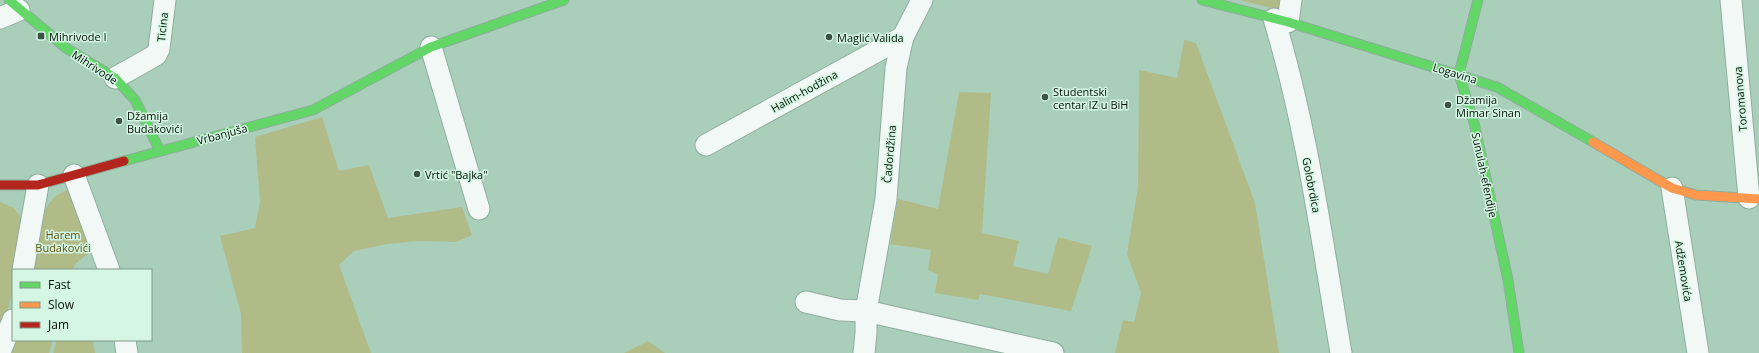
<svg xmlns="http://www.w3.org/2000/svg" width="1759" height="353" font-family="'Open Sans',sans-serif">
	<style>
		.green { fill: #b1bb88 }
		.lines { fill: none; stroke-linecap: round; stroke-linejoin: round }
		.street-casing { stroke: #8fad9d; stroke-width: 23 }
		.fast-casing { stroke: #8fad9d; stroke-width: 11 }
		.slow-casing { stroke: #8fad9d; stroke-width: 11 }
		.jam-casing { stroke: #8fad9d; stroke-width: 11 }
		.street { stroke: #f2f8f5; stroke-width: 21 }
		.fast { stroke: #63d668; stroke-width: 9 }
		.slow { stroke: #ff974d; stroke-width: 9 }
		.jam { stroke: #b3261e; stroke-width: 9 }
		.poi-dot { fill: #3b5344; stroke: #d5f6e3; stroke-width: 1.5 }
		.labels { text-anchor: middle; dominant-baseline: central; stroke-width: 3; stroke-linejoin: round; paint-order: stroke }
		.street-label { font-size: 11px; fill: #001005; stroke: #d5f6e3 }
		.poi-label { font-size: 11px; fill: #001005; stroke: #d5f6e3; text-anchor: start }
		.park-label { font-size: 11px; fill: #5c5210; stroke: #d5f6e3 }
	</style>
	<rect width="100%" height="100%" fill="#a9cfba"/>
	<g class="green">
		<polygon points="1239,0 1287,0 1283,9 1275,9"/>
		<polygon points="1184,40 1196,43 1255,203 1279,353 1115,353 1123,320 1134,322 1141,293 1127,254 1138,187 1139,70 1177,78"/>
		<polygon points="959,92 991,93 982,233 1019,241 1013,266 1048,274 1058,237 1092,246 1071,311 980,294 978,300 935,293 938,274 928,270 931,250 890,244 898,199 938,209"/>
		<polygon points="322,117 339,171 369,165 388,218 462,207 472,235 456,242 420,241 387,244 354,251 339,265 371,353 242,353 241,314 220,236 255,228 260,202 255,137"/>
		<path d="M71 188 94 249 75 264 73 270H31C36 247 36 214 55 197 59 193 66 191 71 188Z"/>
		<polygon points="0,202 14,208 22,219 13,270 13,288 4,327 0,335"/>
		<polygon points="16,340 53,340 49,353 10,353"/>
		<polygon points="57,340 93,340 95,353 53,353"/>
		<polygon points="648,341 665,353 624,353"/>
	</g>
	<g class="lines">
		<defs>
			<g id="street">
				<polyline points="1731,0 1749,198"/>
				<polyline points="0,18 19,10"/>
				<path d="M1274 19C1307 127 1322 241 1341 353"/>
				<polyline points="1288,22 1291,0"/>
				<polyline points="431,47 479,209"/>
				<polyline points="115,78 156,55 159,49 165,0"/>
				<polyline points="706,145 903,37"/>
				<polyline points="74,175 109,270"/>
				<polyline points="1672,188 1698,353"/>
				<polyline points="23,270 38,185"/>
				<polyline points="806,302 840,310 866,311 1053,353"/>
				<polyline points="125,340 127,353"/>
				<polyline points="0,352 13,320"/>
				<polyline points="864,353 866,333 866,311 886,199 896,68 903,37 922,0"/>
			</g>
			<g id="fast">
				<polyline points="9,0 66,48 115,78 135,100 160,151"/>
				<polyline points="1202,0 1288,22 1497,87 1593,142"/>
				<polyline points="1478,0 1459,74 1474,123 1508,280 1519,353"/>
				<polyline points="124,161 313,110 431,47 564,0"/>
			</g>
			<polyline id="slow" points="1593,142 1672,188 1696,195 1759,199"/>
			<polyline id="jam" points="0,185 38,185 124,161"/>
		</defs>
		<use href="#street" class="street-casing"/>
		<use href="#fast" class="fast-casing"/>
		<use href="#slow" class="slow-casing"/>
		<use href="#jam" class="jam-casing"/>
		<use href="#street" class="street"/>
		<use href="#fast" class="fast"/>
		<use href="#slow" class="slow"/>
		<use href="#jam" class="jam"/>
	</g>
	<g class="poi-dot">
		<rect x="37" y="32" width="8" height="8" rx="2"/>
		<circle cx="829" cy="37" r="4"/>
		<circle cx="1045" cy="97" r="4"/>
		<circle cx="1448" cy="105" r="4"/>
		<circle cx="119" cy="121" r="4"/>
		<circle cx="417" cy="174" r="4"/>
	</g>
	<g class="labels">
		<g class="street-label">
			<text transform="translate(162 27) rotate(-84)">Ticina</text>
			<text transform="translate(95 67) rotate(33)">Mihrivode</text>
			<text transform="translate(1455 73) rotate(17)">Logavina</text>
			<text transform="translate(804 91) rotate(-29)">Halim-hodžina</text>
			<text transform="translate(1740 99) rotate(-95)">Toromanova</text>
			<text transform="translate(222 134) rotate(-15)">Vrbanjuša</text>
			<text transform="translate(889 154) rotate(-85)">Čadordžina</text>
			<text transform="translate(1485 175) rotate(78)">Sunulah-efendije</text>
			<text transform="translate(1312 185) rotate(79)">Golobrdica</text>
			<text transform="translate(1684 271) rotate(81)">Adžemovića</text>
		</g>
		<g class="poi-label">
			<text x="49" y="36">Mihrivode I</text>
			<text x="837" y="37">Maglić Valida</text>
			<text x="1053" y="91">Studentski<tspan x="1053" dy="13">centar IZ u BiH</tspan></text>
			<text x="1456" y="99">Džamija<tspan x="1456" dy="13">Mimar Sinan</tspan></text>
			<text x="127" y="115">Džamija<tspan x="127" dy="13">Budakovići</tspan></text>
			<text x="425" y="174">Vrtić "Bajka"</text>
		</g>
		<g class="park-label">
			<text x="63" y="234">Harem<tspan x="63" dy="13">Budakovići</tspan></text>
		</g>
	</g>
	<rect x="12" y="269" width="140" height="72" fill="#d5f6e3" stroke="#809a8a"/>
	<rect x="20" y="282" width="20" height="6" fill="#63d668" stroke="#809a8a"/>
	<text x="48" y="289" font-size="12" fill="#001005">Fast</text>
	<rect x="20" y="302" width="20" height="6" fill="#ff974d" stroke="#809a8a"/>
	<text x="48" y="309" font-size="12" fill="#001005">Slow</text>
	<rect x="20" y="322" width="20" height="6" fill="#b3261e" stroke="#809a8a"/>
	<text x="48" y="329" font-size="12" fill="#001005">Jam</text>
</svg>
